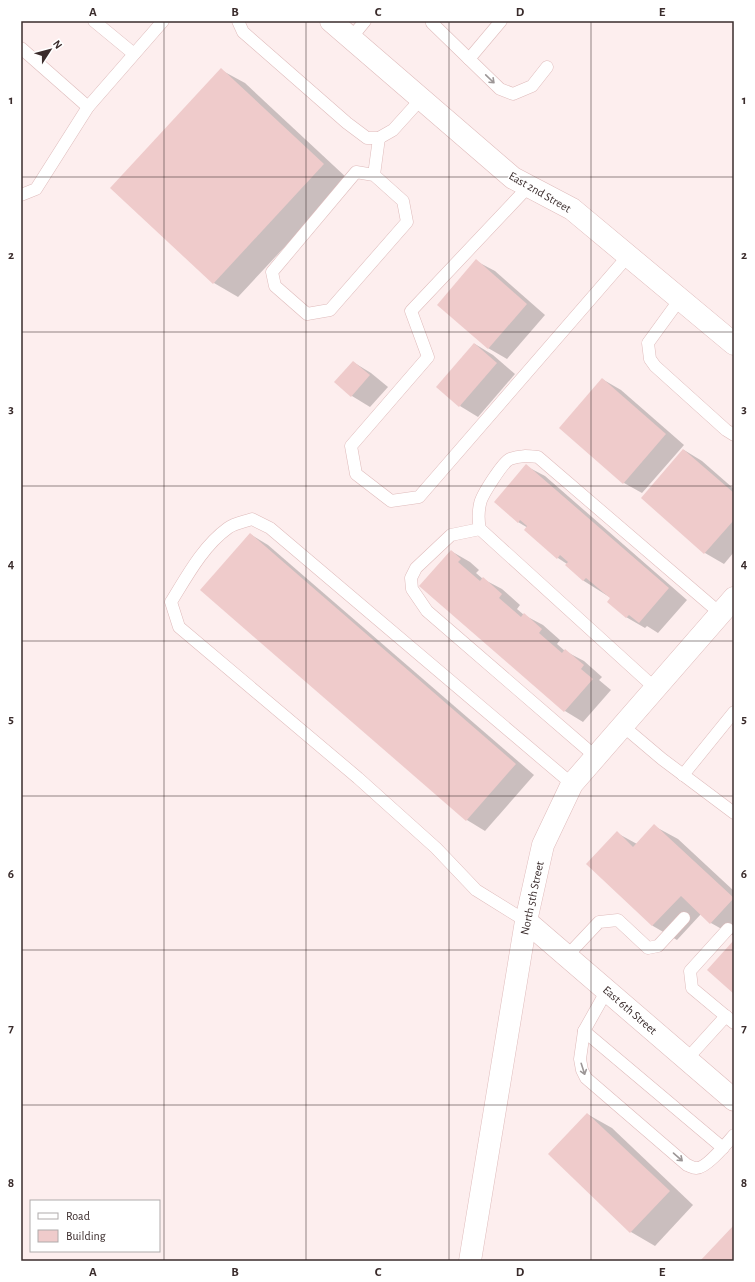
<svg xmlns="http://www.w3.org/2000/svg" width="755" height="1282" font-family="'Alegreya Sans',sans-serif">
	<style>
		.shadow { fill: #0003 }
		.building { fill: #efcbcb }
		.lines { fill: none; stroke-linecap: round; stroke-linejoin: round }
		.service-casing { stroke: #dfbbbb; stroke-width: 13 }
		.minor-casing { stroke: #dfbbbb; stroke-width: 23 }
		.service { stroke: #fff; stroke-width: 12 }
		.minor { stroke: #fff; stroke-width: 22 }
		.oneway { stroke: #9c9696 }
		.grid { fill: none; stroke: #3a2c2c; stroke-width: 1; stroke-opacity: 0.55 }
		.labels { text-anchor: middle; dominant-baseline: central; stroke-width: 3; stroke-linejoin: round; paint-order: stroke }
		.street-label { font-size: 12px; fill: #3a2c2c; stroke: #fff }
		.neatline { fill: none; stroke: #3a2c2c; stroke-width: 1.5 }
		.grid-label { font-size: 13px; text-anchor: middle; font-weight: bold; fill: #3a2c2c }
	</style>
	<rect width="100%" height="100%" fill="#fdeeee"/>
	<g class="shadow">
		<polygon points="221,70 245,83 348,179 238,297 214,283 111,188"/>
		<polygon points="476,261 495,271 545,315 507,359 488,348"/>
		<polygon points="475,344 493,355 515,374 478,417 460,406"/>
		<polygon points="353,362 371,373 388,387 370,407 352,396"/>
		<polygon points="602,379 621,390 684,445 642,493 624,483"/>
		<polygon points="684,450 702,461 734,489 734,552 724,564 705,553"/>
		<polygon points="526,466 545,476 687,600 658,633 647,626 645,628 626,617 611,598 584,581 566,565 567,564 558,558 525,530 528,528 518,522"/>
		<polygon points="250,534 268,545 534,775 485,831 467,820 202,590"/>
		<polygon points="451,551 470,562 479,570 476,573 483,579 502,589 520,605 517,609 524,615 543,625 560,640 557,644 565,651 584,661 602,677 599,680 611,690 583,722 565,711 421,586"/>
		<polygon points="654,826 678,839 734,891 734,936 711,923 701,914 677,940 653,926 588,864 617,833 637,844"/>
		<polygon points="587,1114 612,1128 693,1205 655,1246 631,1232"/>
	</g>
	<g class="building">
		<polygon points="221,68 324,164 213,284 110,188"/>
		<polygon points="476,259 527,304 488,349 437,305"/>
		<polygon points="474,343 497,363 459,407 436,387"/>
		<polygon points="353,361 370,375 351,397 334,382"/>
		<polygon points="602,378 666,434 623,484 559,428"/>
		<polygon points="683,449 734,493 734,520 704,554 641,498"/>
		<polygon points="526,464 669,588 639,623 629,615 626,618 607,602 610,598 586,578 583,581 565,565 568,562 560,555 557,559 524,530 527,526 520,520 518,523 494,502"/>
		<polygon points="250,533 516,764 466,821 200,590"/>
		<polygon points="451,550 461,559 458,562 480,581 483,577 502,594 499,598 521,617 524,613 542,629 539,633 562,653 565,649 584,665 581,669 593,679 564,712 419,586"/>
		<polygon points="654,824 734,898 710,924 681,896 652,926 586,864 617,831 633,847"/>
		<polygon points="734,940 734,994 707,970"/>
		<polygon points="587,1113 670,1191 630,1233 548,1154"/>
		<polygon points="734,1225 734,1261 700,1261"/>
	</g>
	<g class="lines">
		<defs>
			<g id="service">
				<polyline points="94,21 134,54"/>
				<polyline points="238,21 243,32 347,123 367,138 379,138 393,130 421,99"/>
				<polyline points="433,21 432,23 500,89 513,94 532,86 547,67"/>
				<polyline points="351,38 365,21"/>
				<polyline points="21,48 88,107"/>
				<polyline points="469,59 501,21"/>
				<polyline points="374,175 356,172 272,272 275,286 307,314 330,310 407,222 403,201 374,175 379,138"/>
				<polyline points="529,186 411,311 428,357 351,446 356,474 391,501 419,497 628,256"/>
				<polyline points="21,195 36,189 88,107 163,21"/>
				<polyline points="680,299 648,343 650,359 655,366 726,430 734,435"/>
				<polyline points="480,529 451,535 416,568 411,578 412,589 427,611 596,757"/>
				<path d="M656 689 480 529C478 520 478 513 480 504 481 496 503 462 510 459 520 455 528 456 538 457L721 614"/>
				<polyline points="623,726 662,759 734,813"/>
				<polyline points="683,775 734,712"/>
				<path d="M526 921 476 890 436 848 358 778 179 627 171 602C187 576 203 546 228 528 235 523 244 522 252 519L270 528 572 784"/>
				<polyline points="728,929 690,971 692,988 734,1023"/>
				<polyline points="567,956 599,922 618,920 648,948 658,946 684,918"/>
				<path d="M607 990 584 1031 580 1059 582 1070 586 1078 687 1165C690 1166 693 1168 696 1168 706 1169 727 1143 734 1135"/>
				<polyline points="584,1031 723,1148"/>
				<polyline points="687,1059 726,1016"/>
			</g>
			<g id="minor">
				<polyline points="331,21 513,178 572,209 734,344"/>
				<polyline points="526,921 734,1100"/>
				<polyline points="470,1261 526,921 543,845 572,784 734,598"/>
			</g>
		</defs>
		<use href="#service" class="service-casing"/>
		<use href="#minor" class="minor-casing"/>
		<use href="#service" class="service"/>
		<use href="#minor" class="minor"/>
	</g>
	<defs><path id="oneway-shaft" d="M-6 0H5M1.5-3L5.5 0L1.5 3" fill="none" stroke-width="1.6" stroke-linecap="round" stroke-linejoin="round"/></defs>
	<g class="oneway">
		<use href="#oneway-shaft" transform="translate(490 79) rotate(44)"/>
		<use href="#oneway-shaft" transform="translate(583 1069) rotate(72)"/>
		<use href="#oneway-shaft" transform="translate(678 1157) rotate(41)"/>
	</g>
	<path class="grid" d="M164 21V1261M306 21V1261M449 21V1261M591 21V1261M21 177H734M21 332H734M21 486H734M21 641H734M21 796H734M21 950H734M21 1105H734"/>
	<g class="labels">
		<g class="street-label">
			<text transform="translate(540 192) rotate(30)">East 2nd Street</text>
			<text transform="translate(532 898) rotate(-78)">North 5th Street</text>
			<text transform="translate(630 1010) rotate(41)">East 6th Street</text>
		</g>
	</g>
	<rect width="755" height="1282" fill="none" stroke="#ffffff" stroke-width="44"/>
	<rect x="30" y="1200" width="130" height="52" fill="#ffffff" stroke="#b0abab"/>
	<rect x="38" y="1213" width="20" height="6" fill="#ffffff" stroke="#b0abab"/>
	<text x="66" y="1220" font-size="12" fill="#3a2c2c">Road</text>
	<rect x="38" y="1230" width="20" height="12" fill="#efcbcb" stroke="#b0abab"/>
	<text x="66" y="1240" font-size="12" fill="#3a2c2c">Building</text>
	<g transform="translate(50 50) rotate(54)" stroke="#ffffff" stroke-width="3" paint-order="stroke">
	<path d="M0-3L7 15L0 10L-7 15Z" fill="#3a2c2c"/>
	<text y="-6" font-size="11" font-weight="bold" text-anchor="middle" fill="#3a2c2c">N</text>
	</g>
	<rect x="22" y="22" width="711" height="1238" class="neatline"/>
	<g class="grid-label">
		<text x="93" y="16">A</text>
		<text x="235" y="16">B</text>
		<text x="378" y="16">C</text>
		<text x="520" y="16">D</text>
		<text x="662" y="16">E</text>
		<text x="11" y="104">1</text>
		<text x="744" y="104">1</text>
		<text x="11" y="259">2</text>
		<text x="744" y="259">2</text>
		<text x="11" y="413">3</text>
		<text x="744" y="413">3</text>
		<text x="11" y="568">4</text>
		<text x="744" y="568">4</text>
		<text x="11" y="723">5</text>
		<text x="744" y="723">5</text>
		<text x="11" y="878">6</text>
		<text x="744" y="878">6</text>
		<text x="11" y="1032">7</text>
		<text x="744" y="1032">7</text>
		<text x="11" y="1187">8</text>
		<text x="744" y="1187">8</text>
		<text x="93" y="1276">A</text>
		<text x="235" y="1276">B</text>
		<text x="378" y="1276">C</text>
		<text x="520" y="1276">D</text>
		<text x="662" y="1276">E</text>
	</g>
</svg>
